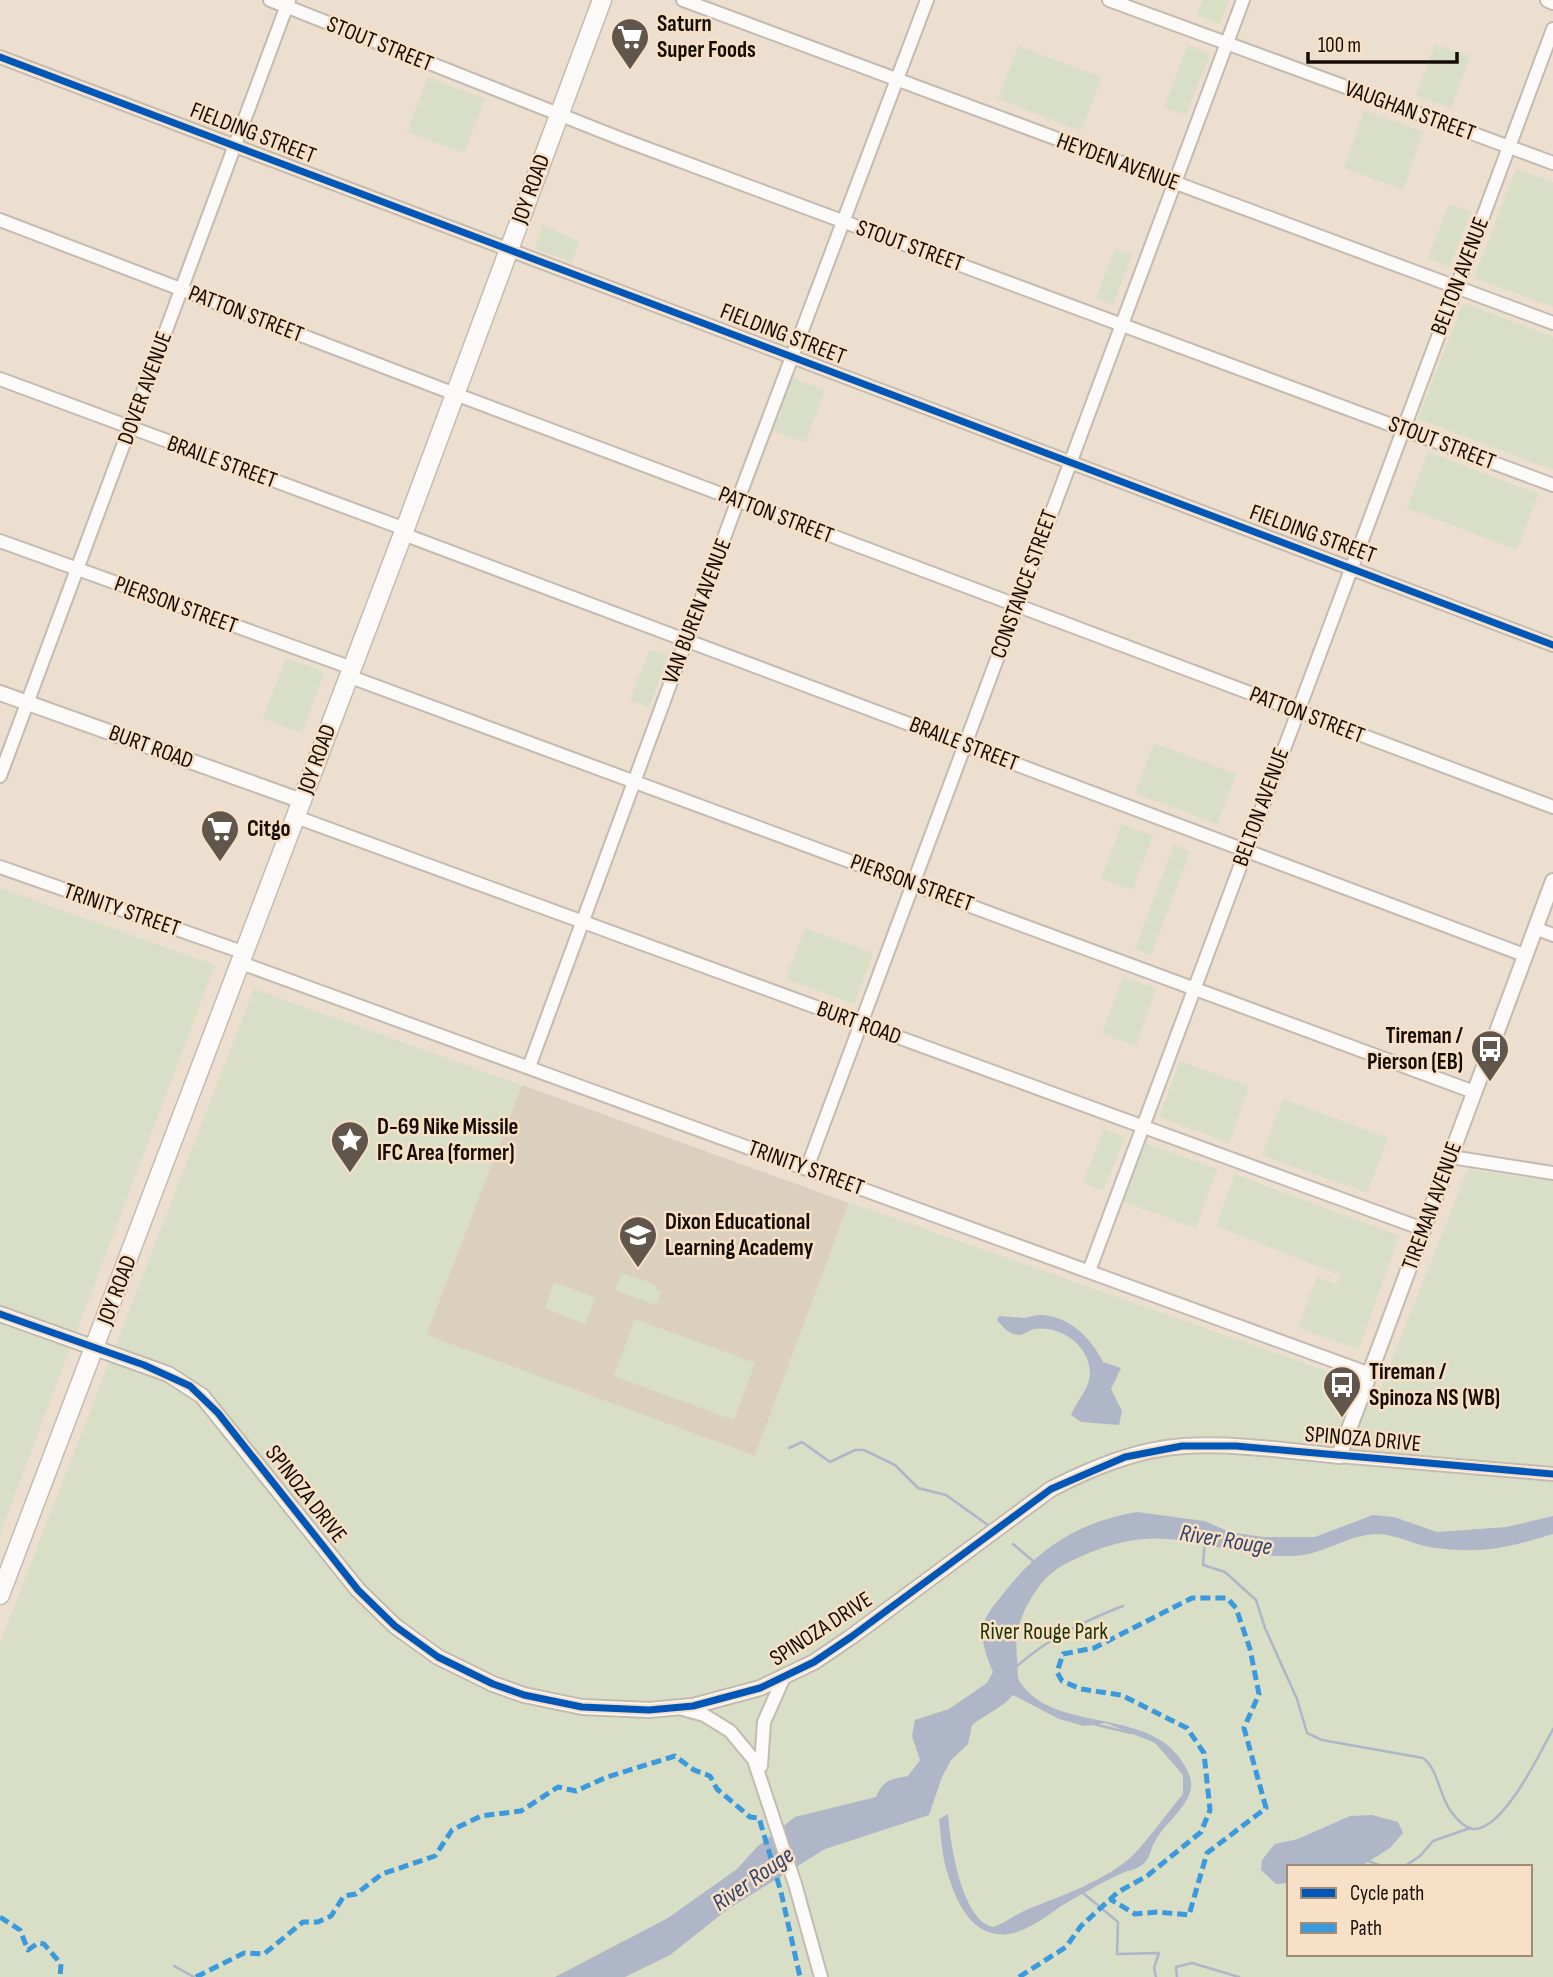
<svg xmlns="http://www.w3.org/2000/svg" width="1553" height="1977" font-family="'Sofia Sans Condensed',sans-serif">
	<style>
		.education { fill: #dbd0bd }
		.green { fill: #d9dec6; fill-rule: evenodd }
		.water { fill: #aeb6c7 }
		.lines { fill: none; stroke-linecap: round; stroke-linejoin: round }
		.stream { stroke: #aeb6c7; stroke-width: 2.5 }
		.minor-casing { stroke: #c4bbb0; stroke-width: 16 }
		.tertiary-casing { stroke: #c4bbb0; stroke-width: 18 }
		.secondary-casing { stroke: #c4bbb0; stroke-width: 21 }
		.minor { stroke: #fcfaf8; stroke-width: 12 }
		.tertiary { stroke: #fcfaf8; stroke-width: 14 }
		.secondary { stroke: #fcfaf8; stroke-width: 18 }
		.quiet { stroke: #3b99dd; stroke-width: 5; stroke-dasharray: 10 5; stroke-linecap: butt }
		.cycleway-casing { stroke: #f7e0c5; stroke-width: 11 }
		.cycleway { stroke: #0057b8; stroke-width: 7 }
		.labels { text-anchor: middle; dominant-baseline: central; stroke-width: 5; stroke-linejoin: round; paint-order: stroke }
		.poi-label { font-size: 23px; font-weight: bold; fill: #150d05; stroke: #f7e0c5; text-anchor: start }
		.street-label { font-size: 23px; fill: #150d05; stroke: #f7e0c5 }
		.park-label { font-size: 23px; fill: #1c3505; stroke: #f7e0c5 }
		.water-label { font-size: 24px; font-style: italic; fill: #304470; stroke: #f7e0c5 }
	</style>
	<rect width="100%" height="100%" fill="#ecdfd0"/>
	<polygon class="education" points="522,1085 849,1203 755,1456 426,1335"/>
	<g class="green">
		<polygon points="1203,0 1229,0 1220,24 1197,15"/>
		<polygon points="1435,44 1470,56 1451,108 1416,96"/>
		<polygon points="1188,45 1210,54 1186,115 1164,107"/>
		<polygon points="1018,46 1102,77 1081,131 998,99"/>
		<polygon points="428,77 485,99 464,153 407,132"/>
		<polygon points="1364,110 1423,132 1403,190 1344,168"/>
		<polygon points="1516,169 1553,182 1553,307 1474,278"/>
		<polygon points="1449,204 1471,212 1449,267 1428,258"/>
		<polygon points="543,225 579,241 572,262 535,249"/>
		<polygon points="1115,249 1132,255 1113,305 1096,298"/>
		<polygon points="1463,303 1553,337 1553,470 1418,419"/>
		<polygon points="792,378 825,390 805,443 773,431"/>
		<polygon points="1428,452 1538,494 1517,550 1407,508"/>
		<polygon points="650,649 668,655 649,707 630,700"/>
		<polygon points="286,658 324,672 302,733 263,718"/>
		<polygon points="1154,743 1236,774 1217,824 1135,793"/>
		<polygon points="1122,824 1153,836 1132,890 1101,879"/>
		<polygon points="1174,845 1190,851 1151,955 1135,949"/>
		<polygon points="0,888 215,965 0,1534"/>
		<polygon points="805,928 873,953 854,1004 786,979"/>
		<polygon points="1123,977 1156,989 1136,1046 1102,1034"/>
		<path d="M254 989 522 1085 426 1335 755 1456 849 1204 843 1200 1380 1390 1468 1169 1553 1181V1977H0V1643ZM1289 1867H1530V1954H1289Z"/>
		<polygon points="1180,1061 1249,1086 1229,1143 1159,1117"/>
		<polygon points="1283,1099 1388,1138 1367,1193 1262,1155"/>
		<polygon points="1104,1129 1125,1137 1103,1191 1083,1183"/>
		<polygon points="1142,1142 1217,1169 1196,1228 1121,1201"/>
		<polygon points="1235,1174 1399,1236 1359,1349 1298,1328 1317,1277 1337,1284 1340,1275 1216,1226"/>
		<polygon points="622,1273 657,1285 656,1289 661,1291 656,1305 615,1290"/>
		<polygon points="554,1282 595,1297 585,1324 545,1308"/>
		<polygon points="635,1319 755,1363 734,1420 614,1376"/>
	</g>
	<g class="water">
		<path d="M1037 1315C1067 1314 1090 1336 1103 1362L1121 1368 1111 1389 1122 1411 1119 1425 1081 1422 1071 1415C1076 1402 1089 1389 1090 1375 1091 1346 1061 1325 1034 1329 1029 1330 1024 1335 1019 1335 1009 1335 1003 1327 997 1320L999 1316 1024 1318Z"/>
		<path d="M1137 1512 1204 1521 1230 1532 1263 1537H1315L1373 1515 1394 1517 1437 1532 1507 1527 1553 1516V1534C1509 1547 1484 1554 1436 1548 1415 1546 1398 1534 1376 1534 1346 1535 1322 1556 1292 1556 1211 1558 1173 1518 1089 1553 1068 1562 1051 1569 1038 1588 1022 1610 1014 1631 1017 1658 1018 1664 1016 1677 1020 1682 1055 1736 1154 1704 1186 1768 1190 1776 1193 1783 1190 1792 1184 1811 1163 1825 1154 1843 1150 1851 1150 1859 1142 1865 1137 1869 1131 1870 1125 1872 1108 1879 1091 1889 1075 1898 1052 1909 1026 1938 997 1934 968 1930 956 1899 948 1875 942 1856 941 1838 939 1819L948 1814C950 1841 961 1920 993 1927 1006 1923 1014 1915 1026 1910 1060 1896 1109 1880 1135 1853 1152 1835 1167 1813 1183 1794V1775L1155 1743 1106 1723 1084 1726 1059 1719 1013 1695C1002 1708 986 1714 972 1725L968 1744 951 1760 942 1777 929 1815 825 1849 728 1909 670 1955 625 1977H555L668 1918 737 1869 757 1847 795 1817 876 1797C883 1780 891 1779 908 1776L920 1760 912 1736 915 1720 949 1709 987 1683 993 1672C988 1660 982 1645 982 1631 983 1617 995 1604 1003 1594 1038 1548 1079 1522 1137 1512Z"/>
		<polygon points="1372,1815 1398,1822 1403,1833 1390,1848 1360,1867 1289,1867 1289,1883 1276,1884 1261,1870 1262,1860 1275,1844 1298,1839 1350,1816"/>
	</g>
	<g class="lines">
		<g class="stream">
			<polyline points="789,1448 802,1442 830,1462 855,1450 864,1450 895,1465 918,1488 946,1495 992,1528"/>
			<path d="M1205 1540 1203 1565 1225 1572 1256 1600 1265 1628 1297 1699 1307 1733 1322 1740 1423 1758C1438 1769 1439 1794 1450 1810 1455 1817 1464 1829 1475 1829 1505 1827 1540 1753 1553 1729"/>
			<polyline points="1013,1544 1033,1561"/>
			<path d="M1017 1666C1049 1638 1084 1621 1123 1606"/>
			<polyline points="1089,1723 1131,1733"/>
			<polyline points="1368,1861 1382,1866 1405,1866 1420,1856 1433,1841 1470,1828"/>
			<polyline points="1083,1893 1118,1922 1117,1954 1159,1953 1154,1968 1156,1977"/>
			<polyline points="174,1966 194,1977"/>
			<polyline points="1177,1977 1176,1967 1192,1963 1239,1977"/>
		</g>
		<defs>
			<g id="minor">
				<polyline points="270,0 624,140 1553,485"/>
				<polyline points="683,0 1553,323"/>
				<polyline points="1109,0 1553,163"/>
				<polyline points="0,57 1553,645"/>
				<polyline points="0,220 455,394 1553,807"/>
				<polyline points="0,379 405,529"/>
				<polyline points="403,534 1524,955"/>
				<polyline points="0,541 352,668"/>
				<polyline points="348,676 1474,1092"/>
				<polyline points="0,776 289,0"/>
				<polyline points="296,817 1423,1229"/>
				<polyline points="0,867 245,953"/>
				<polyline points="1535,928 1553,935"/>
				<polyline points="241,963 1370,1374"/>
				<polyline points="529,1067 742,489 927,0"/>
				<polyline points="1451,1157 1553,1173"/>
				<polyline points="807,1168 1243,0"/>
				<polyline points="1089,1271 1553,29"/>
				<polyline points="1339,1456 1553,1474"/>
				<polyline points="683,1709 704,1715 730,1731 754,1760 795,1884 821,1977"/>
				<polyline points="761,1766 764,1722 784,1677"/>
			</g>
			<g id="tertiary">
				<polyline points="1548,0 1553,2"/>
				<polyline points="0,693 302,801"/>
				<path d="M0 1314 168 1374 202 1396 358 1590 395 1626 438 1657 493 1684 524 1695 582 1707 649 1710 693 1706 760 1688 814 1662 851 1637 1051 1489C1092 1468 1137 1449 1184 1446 1235 1443 1288 1451 1339 1456L1553 881"/>
			</g>
			<polyline id="secondary" points="0,1595 403,534 602,0"/>
		</defs>
		<use href="#minor" class="minor-casing"/>
		<use href="#tertiary" class="tertiary-casing"/>
		<use href="#secondary" class="secondary-casing"/>
		<use href="#minor" class="minor"/>
		<use href="#tertiary" class="tertiary"/>
		<use href="#secondary" class="secondary"/>
		<g class="quiet">
			<polyline points="0,1917 20,1930 28,1950 38,1943 44,1944 61,1964 60,1977"/>
			<polyline points="196,1977 244,1953 264,1954 303,1922 318,1922 331,1916 344,1896 356,1894 382,1874 435,1856 452,1830 481,1816 521,1811 558,1787 576,1791 607,1777 675,1756 694,1770 710,1776 717,1789 750,1817 759,1818 781,1892 800,1977"/>
			<polyline points="1019,1977 1066,1947 1081,1926 1118,1892 1147,1876 1201,1832 1210,1810 1204,1753 1187,1728 1121,1695 1081,1689 1062,1681 1057,1672 1063,1654 1094,1648 1192,1598 1227,1598 1236,1608 1250,1649 1259,1694 1244,1728 1266,1808 1207,1853 1189,1915 1158,1912 1135,1914 1110,1899"/>
		</g>
		<defs>
			<g id="cycleway">
				<polyline points="0,57 1553,645"/>
				<polyline points="0,1314 144,1365 190,1386 218,1413 358,1590 395,1626 438,1657 493,1684 524,1695 582,1707 649,1710 693,1706 760,1688 814,1662 851,1637 1051,1489 1125,1457 1182,1446 1236,1446 1553,1474"/>
			</g>
		</defs>
		<use href="#cycleway" class="cycleway-casing"/>
		<use href="#cycleway" class="cycleway"/>
	</g>
	<defs>
		<symbol id="supermarket-pin" viewBox="-11 -11 22 30"><path d="M0 17L-7.5 6A9.5 9.5 0 1 1 7.5 6Z" fill="#60564c" stroke="#f7e0c5"/><path d="M-6-5.5h2.5l.6 2H6L4.5 2H-2.5L-4.4-4H-6ZM-1.5 3.2a1.3 1.3 0 1 0 .1 0ZM3 3.2a1.3 1.3 0 1 0 .1 0Z" fill="#fff"/></symbol>
		<symbol id="bus-pin" viewBox="-11 -11 22 30"><path d="M0 17L-7.5 6A9.5 9.5 0 1 1 7.5 6Z" fill="#60564c" stroke="#f7e0c5"/><path d="M-5-6H5V4H4V6H2V4H-2V6H-4V4H-5ZM-3.5-4V0h7V-4ZM-3.5 1.2v1.5H-2V1.2ZM2 1.2v1.5H3.5V1.2Z" fill="#fff"/></symbol>
		<symbol id="sight-pin" viewBox="-11 -11 22 30"><path d="M0 17L-7.5 6A9.5 9.5 0 1 1 7.5 6Z" fill="#60564c" stroke="#f7e0c5"/><path d="M0-6L1.8-2.2L6-1.7L2.9 1.2L3.7 5.4L0 3.3L-3.7 5.4L-2.9 1.2L-6-1.7L-1.8-2.2Z" fill="#fff"/></symbol>
		<symbol id="school-pin" viewBox="-11 -11 22 30"><path d="M0 17L-7.5 6A9.5 9.5 0 1 1 7.5 6Z" fill="#60564c" stroke="#f7e0c5"/><path d="M0-5L7-2L0 1L-7-2ZM-4 1L0 2.5L4 1V4Q0 6-4 4Z" fill="#fff"/></symbol>
	</defs>
	<g fill-rule="evenodd">
		<use href="#supermarket-pin" x="608" y="15" width="44" height="60"/>
		<use href="#supermarket-pin" x="198" y="807" width="44" height="60"/>
		<use href="#bus-pin" x="1468" y="1027" width="44" height="60"/>
		<use href="#sight-pin" x="328" y="1118" width="44" height="60"/>
		<use href="#school-pin" x="616" y="1213" width="44" height="60"/>
		<use href="#bus-pin" x="1320" y="1363" width="44" height="60"/>
	</g>
	<g class="labels">
		<g class="poi-label">
			<text x="657" y="24">Saturn<tspan x="657" dy="26">Super Foods</tspan></text>
			<text x="247" y="829">Citgo</text>
			<text x="1463" y="1036" text-anchor="end">Tireman /<tspan x="1463" dy="26">Pierson (EB)</tspan></text>
			<text x="377" y="1127">D-69 Nike Missile<tspan x="377" dy="26">IFC Area (former)</tspan></text>
			<text x="665" y="1222">Dixon Educational<tspan x="665" dy="26">Learning Academy</tspan></text>
			<text x="1369" y="1372">Tireman /<tspan x="1369" dy="26">Spinoza NS (WB)</tspan></text>
		</g>
		<g class="street-label">
			<text transform="translate(380 44) rotate(22)">STOUT STREET</text>
			<text transform="translate(1410 111) rotate(20)">VAUGHAN STREET</text>
			<text transform="translate(253 133) rotate(21)">FIELDING STREET</text>
			<text transform="translate(1118 162) rotate(20)">HEYDEN AVENUE</text>
			<text transform="translate(531 189) rotate(-70)">JOY ROAD</text>
			<text transform="translate(910 246) rotate(20)">STOUT STREET</text>
			<text transform="translate(1460 276) rotate(-69)">BELTON AVENUE</text>
			<text transform="translate(246 314) rotate(21)">PATTON STREET</text>
			<text transform="translate(783 334) rotate(21)">FIELDING STREET</text>
			<text transform="translate(145 388) rotate(-70)">DOVER AVENUE</text>
			<text transform="translate(1442 443) rotate(21)">STOUT STREET</text>
			<text transform="translate(222 462) rotate(20)">BRAILE STREET</text>
			<text transform="translate(776 515) rotate(21)">PATTON STREET</text>
			<text transform="translate(1313 534) rotate(20)">FIELDING STREET</text>
			<text transform="translate(1024 584) rotate(-70)">CONSTANCE STREET</text>
			<text transform="translate(176 605) rotate(20)">PIERSON STREET</text>
			<text transform="translate(697 611) rotate(-69)">VAN BUREN AVENUE</text>
			<text transform="translate(1307 715) rotate(21)">PATTON STREET</text>
			<text transform="translate(964 744) rotate(21)">BRAILE STREET</text>
			<text transform="translate(151 747) rotate(20)">BURT ROAD</text>
			<text transform="translate(317 759) rotate(-70)">JOY ROAD</text>
			<text transform="translate(1261 807) rotate(-70)">BELTON AVENUE</text>
			<text transform="translate(912 883) rotate(20)">PIERSON STREET</text>
			<text transform="translate(122 910) rotate(19)">TRINITY STREET</text>
			<text transform="translate(859 1023) rotate(20)">BURT ROAD</text>
			<text transform="translate(806 1168) rotate(20)">TRINITY STREET</text>
			<text transform="translate(1432 1206) rotate(-70)">TIREMAN AVENUE</text>
			<text transform="translate(117 1290) rotate(-69)">JOY ROAD</text>
			<text transform="translate(1363 1439) rotate(5)">SPINOZA DRIVE</text>
			<text transform="translate(306 1494) rotate(52)">SPINOZA DRIVE</text>
			<text transform="translate(821 1629) rotate(-33)">SPINOZA DRIVE</text>
		</g>
		<g class="park-label">
			<text x="1044" y="1632">River Rouge Park</text>
		</g>
		<g class="water-label">
			<text transform="translate(1226 1540) rotate(9)">River Rouge</text>
			<text transform="translate(753 1879) rotate(-35)">River Rouge</text>
		</g>
	</g>
	<rect x="1287" y="1865" width="245" height="91" fill="#f7e0c5" stroke="#9d8c78" stroke-width="2"/>
	<rect x="1301" y="1888" width="35" height="10" fill="#0057b8" stroke="#9d8c78" stroke-width="2"/>
	<text x="1350" y="1900" font-size="21" fill="#150d05">Cycle path</text>
	<rect x="1301" y="1923" width="35" height="10" fill="#3b99dd" stroke="#9d8c78" stroke-width="2"/>
	<text x="1350" y="1935" font-size="21" fill="#150d05">Path</text>
	<path d="M1308 52v10h149v-10" fill="none" stroke="#150d05" stroke-width="3.5"/>
	<text x="1318" y="52" font-size="21" fill="#150d05" stroke="#f7e0c5" stroke-width="5" paint-order="stroke">100 m</text>
</svg>
